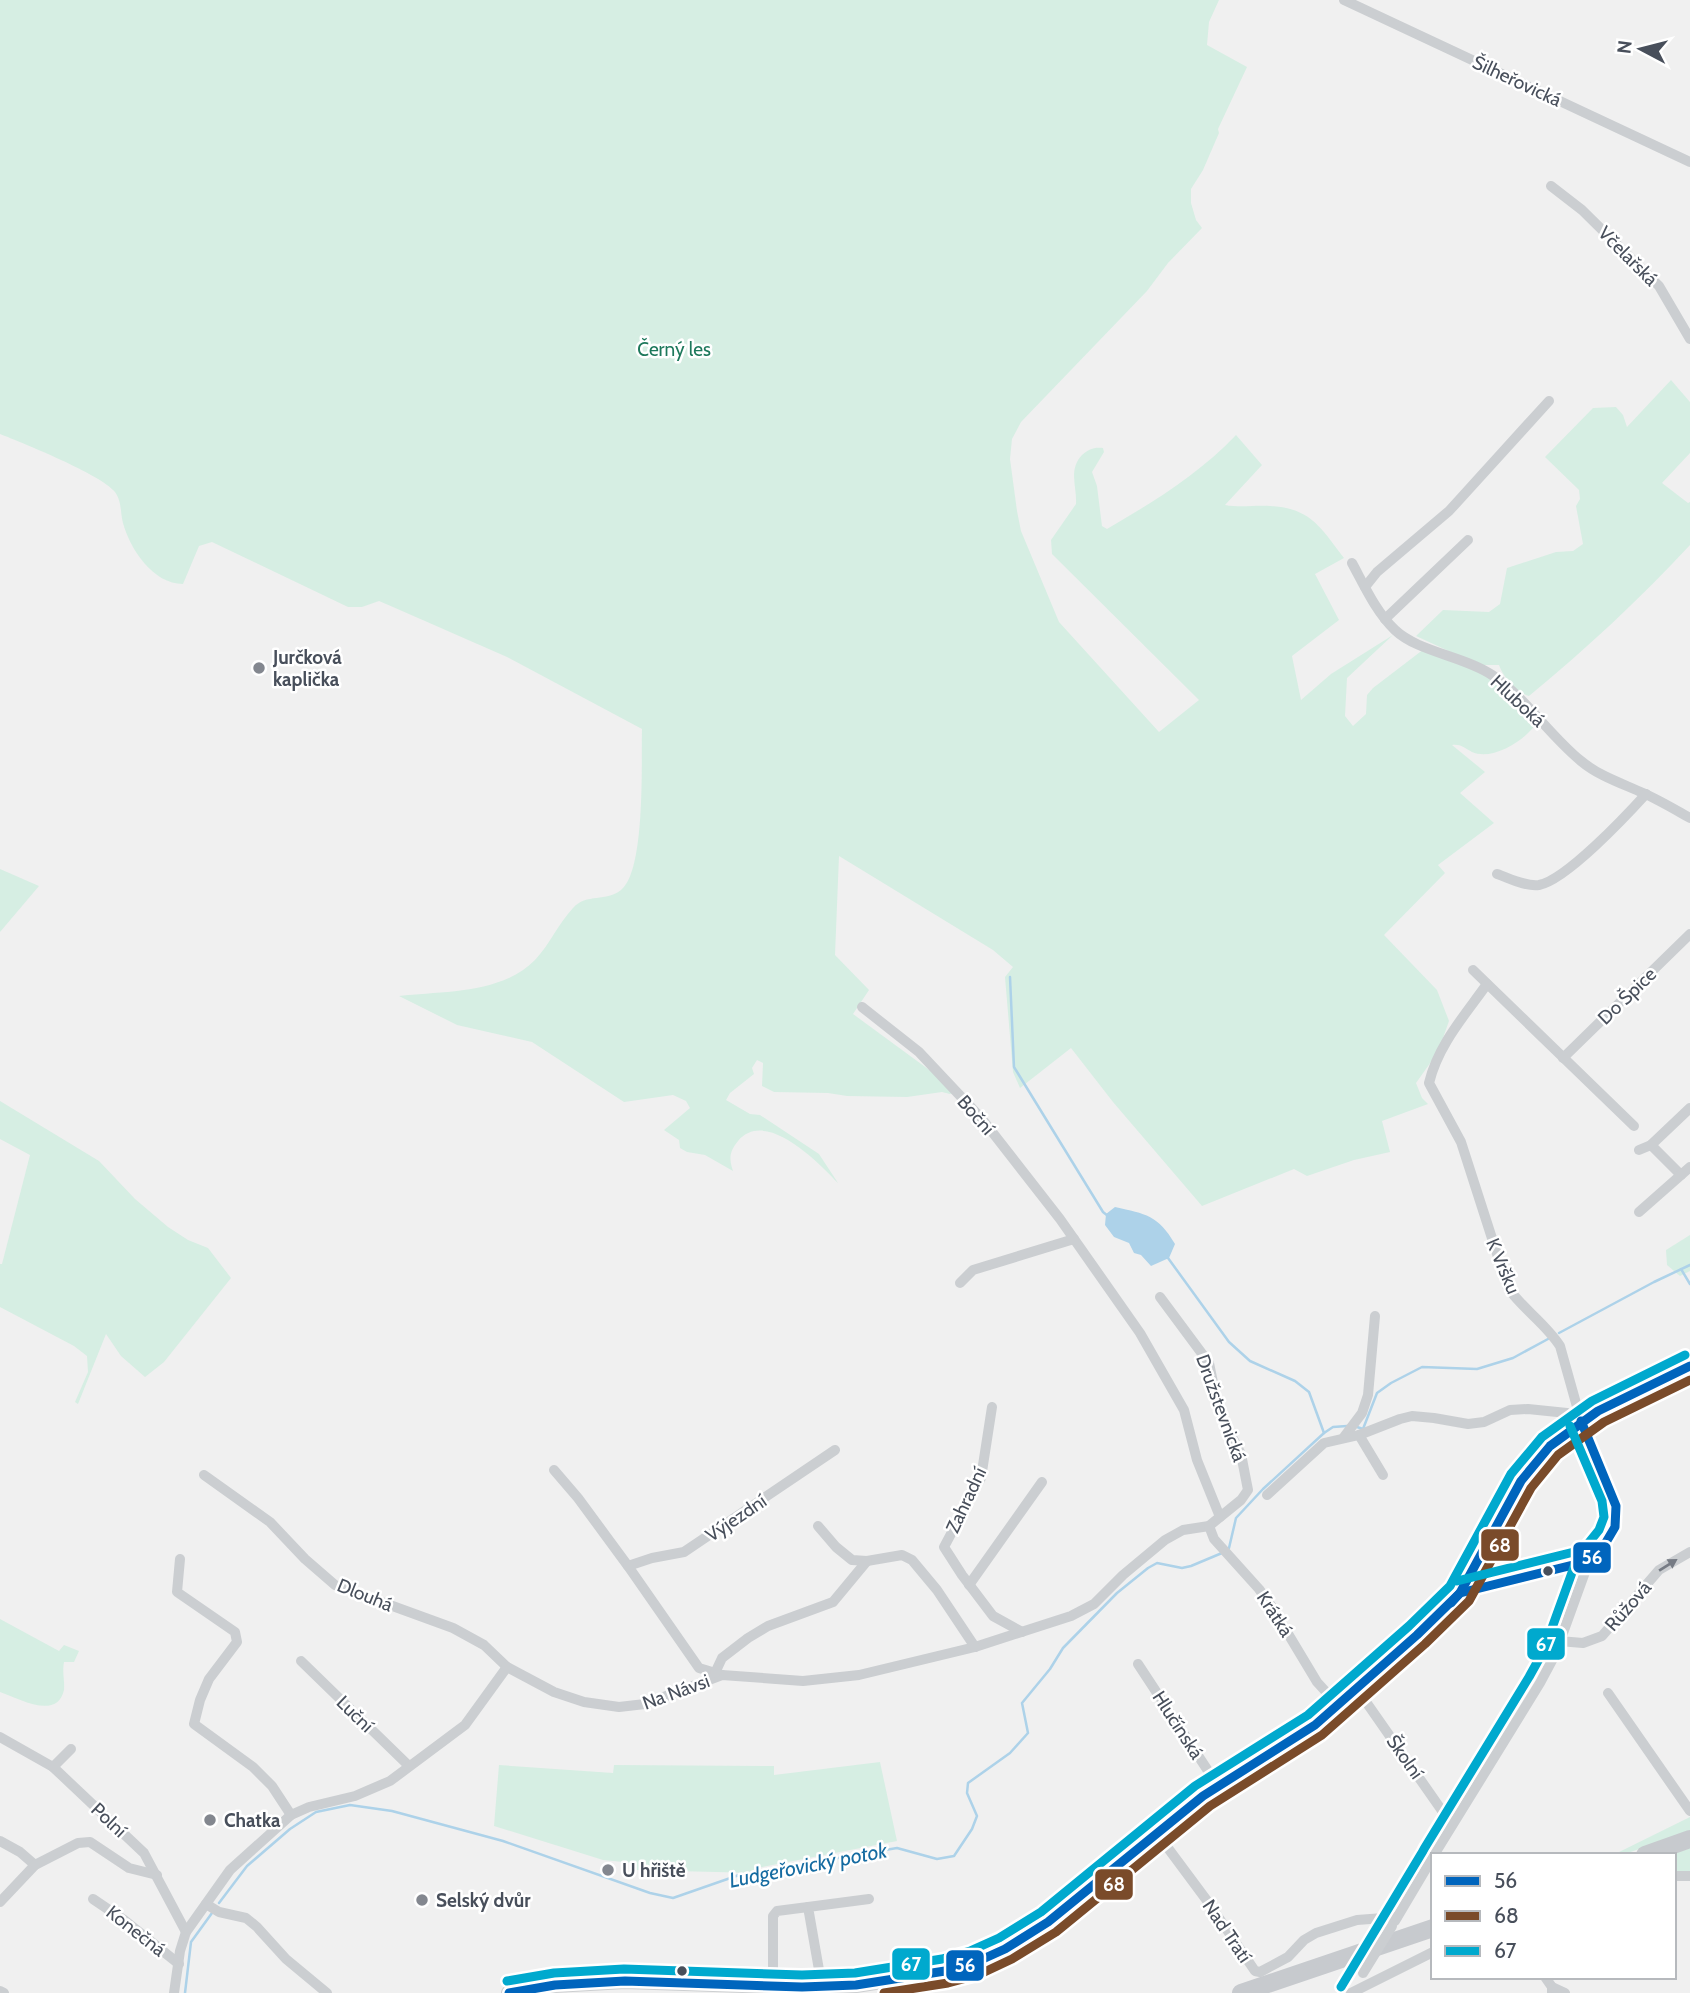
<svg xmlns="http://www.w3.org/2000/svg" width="1690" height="1993" font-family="Cabin,sans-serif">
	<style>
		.green { fill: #d6eee3 }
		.water { fill: #add2e9 }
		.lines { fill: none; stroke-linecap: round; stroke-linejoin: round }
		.stream { stroke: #add2e9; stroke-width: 2.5 }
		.street { stroke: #cbced1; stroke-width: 10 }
		.secondary { stroke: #cdcfd1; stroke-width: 16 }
		.primary { stroke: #c7cace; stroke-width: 18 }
		.street-bridge { stroke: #cbced1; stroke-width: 10 }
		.bus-1-casing { stroke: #fff; stroke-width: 14 }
		.bus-2-casing { stroke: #fff; stroke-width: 14 }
		.bus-3-casing { stroke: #fff; stroke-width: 14 }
		.bus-1 { stroke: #0065bd; stroke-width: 9 }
		.bus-2 { stroke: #7a4b2a; stroke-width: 9 }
		.bus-3 { stroke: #00a9ce; stroke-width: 9 }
		.oneway { fill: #767b84 }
		.poi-dot { fill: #83878f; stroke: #fff; stroke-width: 2.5 }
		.bus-dot { fill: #484f5b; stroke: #fff; stroke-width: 2.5 }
		.labels { text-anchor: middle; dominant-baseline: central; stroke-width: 5; stroke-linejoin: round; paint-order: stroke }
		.street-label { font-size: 19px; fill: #484f5b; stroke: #fff }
		.park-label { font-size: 19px; fill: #1d785b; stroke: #fff }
		.poi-label { font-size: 19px; font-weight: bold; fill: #484f5b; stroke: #fff; text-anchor: start }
		.water-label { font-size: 21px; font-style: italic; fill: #156ba1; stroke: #fff }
		.line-badge { stroke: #fff; stroke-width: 2.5 }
		.badge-label { font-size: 19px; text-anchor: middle; font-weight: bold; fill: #fff }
	</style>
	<rect width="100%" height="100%" fill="#f0f0f0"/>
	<g class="green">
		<path d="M0 0H1219L1209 22 1207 45 1247 67 1218 129 1219 133 1203 170 1191 189V203L1196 220 1202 228 1168 263 1147 291 1021 422 1012 439 1010 459 1017 511 1021 531 1059 622 1159 732 1199 700 1052 554 1051 540 1076 504C1077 486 1068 470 1082 455 1089 449 1094 447 1103 448L1104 452 1092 472 1097 486 1102 526 1107 529C1153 502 1198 475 1236 435L1262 465 1225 505C1241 508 1254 505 1270 506 1311 508 1321 528 1344 558L1315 574 1339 620 1292 656 1301 700 1331 674 1393 635 1347 678 1345 716 1353 726 1366 714 1367 695 1373 688 1424 649C1449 659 1477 668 1498 684 1512 695 1523 711 1535 725 1524 741 1492 761 1472 752 1464 748 1461 744 1452 745L1485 772 1460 793 1494 823 1438 865 1445 873 1384 935 1437 990 1449 1021 1438 1052 1416 1083 1422 1098 1428 1104 1382 1121 1390 1152 1354 1160 1307 1176 1294 1169 1202 1206 1113 1102 1071 1048 1020 1088 1013 1072 1005 977 1013 967 993 950 839 856 835 955 869 990 853 1014 958 1091 950 1094 942 1092 907 1097 847 1096 828 1093 774 1092 762 1086 763 1063 757 1060 752 1068 754 1074 730 1093 726 1100 750 1114 760 1115 819 1154 838 1183C818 1162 766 1108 738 1141 729 1152 729 1159 733 1171L705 1155 687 1152 680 1148 679 1140 664 1130 690 1108 686 1101 673 1095 624 1102 532 1042 457 1025 399 996C443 991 502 994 535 960 550 944 558 924 573 908 586 893 607 902 621 890 646 871 641 761 642 729L507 657 393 607 379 601 362 607H348L212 542 199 546 183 584C153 584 130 549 123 523 120 511 122 502 115 492 102 475 23 443 0 434Z"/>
		<path d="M1671 380 1690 402V453L1662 483 1688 503 1690 502V545C1640 599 1586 649 1529 696 1516 692 1503 677 1499 665H1479L1416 636 1443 610 1489 612 1500 604 1507 568 1556 552 1573 551 1583 544 1576 506 1580 499 1579 490 1545 457 1593 408 1616 407 1623 415 1627 427Z"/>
		<polygon points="0,869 39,886 0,932"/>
		<polygon points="0,1101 99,1161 135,1199 168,1227 188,1240 208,1248 231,1278 164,1362 145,1377 121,1356 106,1334 78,1404 75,1402 88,1372 87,1356 74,1346 0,1307 0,1264 2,1264 30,1155 0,1139"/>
		<polygon points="1690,1235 1690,1271 1680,1276 1667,1265 1666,1250"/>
		<path d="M0 1619 59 1651 64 1645 79 1651 74 1662H64C62 1672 65 1682 64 1690 57 1721 18 1698 0 1692Z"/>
		<polygon points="880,1762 897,1841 757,1868 757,1873 633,1870 633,1863 603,1860 494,1826 499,1765 613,1773 614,1765 774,1766 774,1775"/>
		<polygon points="1690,1817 1690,1831 1625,1854 1613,1855"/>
		<polygon points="1690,1848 1690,1872 1674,1873 1674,1855 1670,1855"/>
	</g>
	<path class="water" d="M1115 1207C1146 1214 1158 1215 1175 1244L1169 1258 1151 1266 1141 1255 1134 1253 1129 1243 1114 1237 1105 1225 1106 1214Z"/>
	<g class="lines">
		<g class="stream">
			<polyline points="1010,977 1014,1067 1103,1212 1108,1216"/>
			<polyline points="1168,1258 1229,1342 1250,1361 1295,1381 1309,1392 1324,1433"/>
			<polyline points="1681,1269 1690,1284"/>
			<polyline points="1559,1333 1654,1282 1690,1265"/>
			<polyline points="1357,1427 1363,1429 1377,1393 1391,1383 1422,1367 1477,1369 1513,1358 1548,1339"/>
			<polyline points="1229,1548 1236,1518 1263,1489 1324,1433 1333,1427 1347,1426"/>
			<polyline points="219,1903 247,1866 290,1829 316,1812 350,1805 392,1811 503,1841 650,1893 673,1898 739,1875 897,1848 937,1859 954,1856 972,1829 977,1816 967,1793 968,1783 1010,1753 1028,1733 1022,1703 1050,1669 1063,1648 1117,1593 1148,1568 1157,1563 1182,1568 1191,1566 1222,1553"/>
			<polyline points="185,1993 191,1942 212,1913"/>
		</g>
		<g class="street">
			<polyline points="1344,0 1690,162"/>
			<polyline points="1551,186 1582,210 1659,286 1690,339"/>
			<path d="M1352 563C1364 585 1376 612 1395 630 1418 652 1464 656 1492 675 1526 698 1549 735 1581 761 1599 776 1621 783 1643 793 1659 800 1674 809 1690 818"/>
			<polyline points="1365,587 1377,572 1449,511 1549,401"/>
			<polyline points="1385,619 1468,540"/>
			<path d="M1497 874C1509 878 1526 887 1539 885 1566 880 1626 816 1646 794"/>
			<polyline points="1473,970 1634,1126"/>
			<polyline points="862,1007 919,1052 982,1119 1060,1219 1140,1333 1184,1410 1197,1460 1220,1517"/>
			<polyline points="1563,1058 1690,934"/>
			<polyline points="1651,1145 1681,1175"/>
			<polyline points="1639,1150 1651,1145 1690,1108"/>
			<polyline points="1639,1212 1690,1167"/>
			<polyline points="960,1283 973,1270 1074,1239"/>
			<polyline points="992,1407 981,1478 944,1547 962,1575 993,1616 1022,1632"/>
			<polyline points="1359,1435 1383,1475"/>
			<polyline points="1344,1437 1362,1413 1368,1395 1375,1316"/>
			<polyline points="554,1470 578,1498 628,1566 699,1668 722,1675"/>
			<polyline points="204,1475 270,1522 305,1559 335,1585 453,1628 484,1645 507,1667 554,1692 584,1702 619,1707 645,1704 722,1675 803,1681 859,1675 975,1647 1071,1616 1094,1604 1123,1575 1165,1540 1183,1530 1209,1526 1241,1500 1248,1490 1241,1454 1219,1412 1209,1363 1160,1297"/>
			<polyline points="1267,1495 1324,1443 1359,1435 1400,1419 1412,1416 1434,1418 1468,1424 1484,1422 1510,1410 1528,1409 1567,1413 1581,1421"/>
			<polyline points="818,1526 836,1547 852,1560 867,1561 902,1555 912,1560 937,1590 975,1647"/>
			<polyline points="1209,1526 1214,1539 1259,1589 1272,1607 1317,1682 1338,1705"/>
			<polyline points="180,1559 177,1592 235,1632 237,1642 209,1679 200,1700 194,1724 253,1767 272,1786 291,1815"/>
			<polyline points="628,1566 652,1558 684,1552 835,1450"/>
			<polyline points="969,1585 1042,1482"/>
			<polyline points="1460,1593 1589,1561"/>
			<polyline points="1559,1641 1583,1643 1602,1636 1659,1570 1690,1552"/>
			<polyline points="301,1661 409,1766"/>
			<polyline points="1138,1664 1218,1786"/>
			<polyline points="715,1673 722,1658 748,1638 768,1626 833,1602 867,1561"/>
			<polyline points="1357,1689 1452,1825"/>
			<polyline points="1608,1693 1690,1811"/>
			<polyline points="0,1737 53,1767 144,1853 186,1932"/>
			<polyline points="53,1767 71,1749"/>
			<polyline points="1156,1832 1208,1902 1255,1971 1260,1972 1288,1957 1304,1940 1316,1933 1357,1920 1397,1917"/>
			<polyline points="0,1841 20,1852 35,1865"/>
			<path d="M1434 1855 1540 1683 1555 1655 1589 1561 1610 1536 1617 1519 1614 1498 1581 1421 1560 1346C1546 1324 1523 1309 1508 1288L1461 1142 1429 1083C1438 1045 1465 1015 1487 984"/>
			<polyline points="1674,1876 1690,1876"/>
			<polyline points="93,1899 124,1920 179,1964"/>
			<polyline points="0,1902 35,1865 78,1843 90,1842 129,1868 157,1875"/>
			<polyline points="206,1904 219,1912 246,1918 257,1927 286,1959 327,1993"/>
			<polyline points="1395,1921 1433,1857"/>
			<polyline points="1545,1977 1552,1987 1552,1993"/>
			<polyline points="773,1985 773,1916 777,1911 808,1907"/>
			<polyline points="822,1987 808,1907 869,1899"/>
			<polyline points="1552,1987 1565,1993"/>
			<polyline points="0,1991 4,1993"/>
			<polyline points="174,1993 180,1951 186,1932 230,1870 291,1815 309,1807 355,1796 390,1781 465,1725 507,1667"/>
			<polyline points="1351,1993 1433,1952"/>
		</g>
		<polyline class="secondary" points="509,1993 555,1985 625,1981 802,1987 856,1985 945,1971 974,1963 1005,1949 1048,1922 1203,1796 1315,1725 1417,1635 1460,1593 1521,1481 1550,1446 1598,1411 1690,1366"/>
		<g class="primary">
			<polyline points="1645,1855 1690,1839"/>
			<polyline points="1241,1993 1433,1928"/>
		</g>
		<polyline class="street-bridge" points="1363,1973 1392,1926"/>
		<defs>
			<g id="bus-1">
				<polyline points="1451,1603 1460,1593 1589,1561 1605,1544 1615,1527 1616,1506 1581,1421"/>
				<polyline points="509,1993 555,1985 625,1981 802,1987 856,1985 945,1971 974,1963 1005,1949 1048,1922 1203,1796 1315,1725 1417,1635 1460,1593 1521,1481 1550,1446 1598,1411 1690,1366"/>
			</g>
			<polyline id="bus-2" points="884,1993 948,1983 978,1975 1012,1959 1056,1932 1210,1806 1322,1735 1425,1644 1469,1601 1531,1488 1558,1455 1604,1422 1690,1380"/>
			<g id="bus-3">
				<polyline points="1457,1581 1586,1549"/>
				<polyline points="1424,1849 1529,1677 1544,1650 1578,1556 1599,1530 1604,1517 1602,1501 1570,1426"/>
				<polyline points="507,1981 554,1973 624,1969 802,1975 855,1973 942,1959 970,1951 999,1938 1041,1912 1195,1786 1308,1715 1409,1626 1450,1586 1511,1474 1542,1437 1592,1401 1685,1355"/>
				<polyline points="1341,1987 1423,1851"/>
			</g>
		</defs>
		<use href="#bus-1" class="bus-1-casing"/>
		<use href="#bus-2" class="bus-2-casing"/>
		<use href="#bus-3" class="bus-3-casing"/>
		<use href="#bus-1" class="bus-1"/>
		<use href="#bus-2" class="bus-2"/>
		<use href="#bus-3" class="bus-3"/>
	</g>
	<defs><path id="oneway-solid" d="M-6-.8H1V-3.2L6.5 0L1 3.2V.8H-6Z" transform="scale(1.75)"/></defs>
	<use class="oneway" href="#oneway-solid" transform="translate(1668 1565) rotate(-32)"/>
	<g class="poi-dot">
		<circle cx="259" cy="668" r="7"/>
		<circle cx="210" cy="1820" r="7"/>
		<circle cx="608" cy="1870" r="7"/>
		<circle cx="422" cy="1900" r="7"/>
	</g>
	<g class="bus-dot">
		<circle cx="1548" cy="1571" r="6"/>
		<circle cx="682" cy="1971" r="6"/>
	</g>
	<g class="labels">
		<g class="street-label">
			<text transform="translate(1517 81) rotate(25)">Šilheřovická</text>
			<text transform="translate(1628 256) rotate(45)">Včelařská</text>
			<text transform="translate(1518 701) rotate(43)">Hluboká</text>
			<text transform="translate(1627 996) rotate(-44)">Do Špice</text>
			<text transform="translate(976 1115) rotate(49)">Boční</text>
			<text transform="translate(1503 1266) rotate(67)">K Vršku</text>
			<text transform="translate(1221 1408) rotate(70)">Družstevnická</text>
			<text transform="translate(966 1500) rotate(-65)">Zahradní</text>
			<text transform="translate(736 1518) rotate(-34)">Výjezdní</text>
			<text transform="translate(365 1595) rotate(22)">Dlouhá</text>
			<text transform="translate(1628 1606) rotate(-49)">Růžová</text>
			<text transform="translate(1275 1614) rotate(57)">Krátká</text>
			<text transform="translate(676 1692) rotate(-20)">Na Návsi</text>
			<text transform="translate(355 1714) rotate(44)">Luční</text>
			<text transform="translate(1178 1725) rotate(57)">Hlučínská</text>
			<text transform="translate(1405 1757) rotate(55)">Školní</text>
			<text transform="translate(109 1820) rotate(43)">Polní</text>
			<text transform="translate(136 1931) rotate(38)">Konečná</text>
			<text transform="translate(1227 1931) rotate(56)">Nad Tratí</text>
		</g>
		<g class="park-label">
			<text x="674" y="349">Černý les</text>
		</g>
		<g class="poi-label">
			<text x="273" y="657">Jurčková<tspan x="273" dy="22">kaplička</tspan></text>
			<text x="224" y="1820">Chatka</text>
			<text x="622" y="1870">U hřiště</text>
			<text x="436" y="1900">Selský dvůr</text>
		</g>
		<g class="water-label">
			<text transform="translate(808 1865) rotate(-11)">Ludgeřovický potok</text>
		</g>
	</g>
	<g class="line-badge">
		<rect x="1480" y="1528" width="40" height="34" rx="7" fill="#7a4b2a"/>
		<rect x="1572" y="1541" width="40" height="33" rx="7" fill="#0065bd"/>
		<rect x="1526" y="1627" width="40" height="34" rx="7" fill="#00a9ce"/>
		<rect x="1094" y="1868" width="40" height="33" rx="7" fill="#7a4b2a"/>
		<rect x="891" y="1947" width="40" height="34" rx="7" fill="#00a9ce"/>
		<rect x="945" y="1949" width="40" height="33" rx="7" fill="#0065bd"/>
	</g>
	<g class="badge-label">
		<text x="1500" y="1552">68</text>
		<text x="1592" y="1564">56</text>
		<text x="1546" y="1651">67</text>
		<text x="1114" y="1891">68</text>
		<text x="911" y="1971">67</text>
		<text x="965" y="1972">56</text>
	</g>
	<rect x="1431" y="1853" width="245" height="126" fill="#ffffff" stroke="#b6b9bd" stroke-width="2"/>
	<rect x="1445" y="1876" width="35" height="10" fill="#0065bd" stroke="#b6b9bd" stroke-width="2"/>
	<text x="1494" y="1888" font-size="21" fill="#484f5b">56</text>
	<rect x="1445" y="1911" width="35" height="10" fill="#7a4b2a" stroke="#b6b9bd" stroke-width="2"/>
	<text x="1494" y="1923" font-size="21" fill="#484f5b">68</text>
	<rect x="1445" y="1946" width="35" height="10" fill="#00a9ce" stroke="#b6b9bd" stroke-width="2"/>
	<text x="1494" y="1958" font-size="21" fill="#484f5b">67</text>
	<g transform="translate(1641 49) rotate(277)" stroke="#ffffff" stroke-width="5" paint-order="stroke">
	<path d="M0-5L12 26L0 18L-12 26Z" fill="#484f5b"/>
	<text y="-10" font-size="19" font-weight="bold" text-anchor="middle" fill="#484f5b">N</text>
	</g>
</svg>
